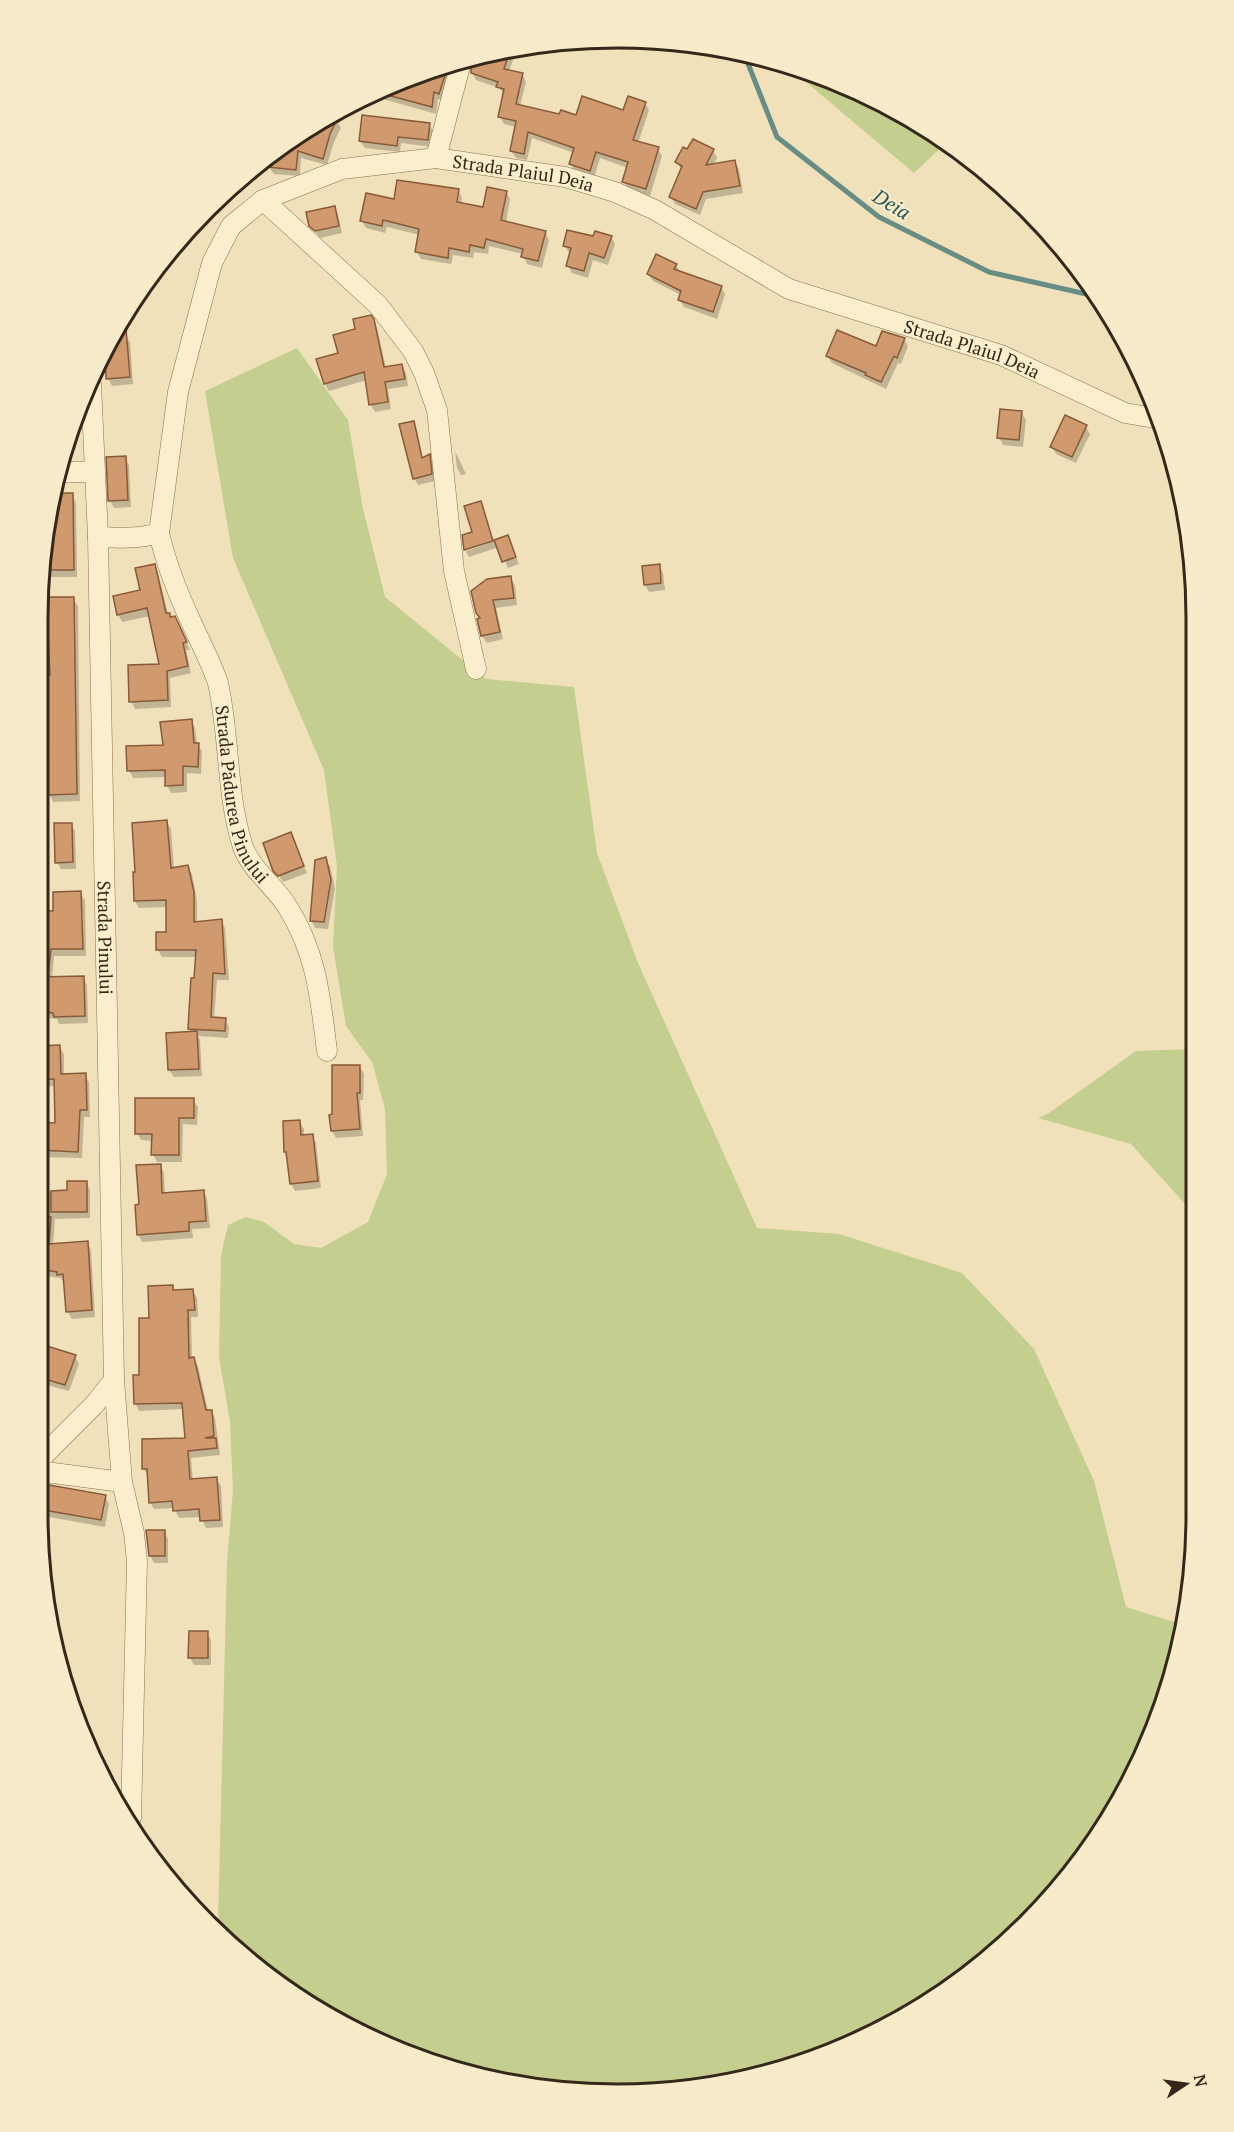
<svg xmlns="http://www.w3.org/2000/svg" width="1234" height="2132" font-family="'PT Serif',serif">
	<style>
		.green { fill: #c4ce8e }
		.shadow { fill: #0003; fill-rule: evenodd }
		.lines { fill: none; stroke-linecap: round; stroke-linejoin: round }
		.stream { stroke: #678d85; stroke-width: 5 }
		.building { fill: #d09a6e; stroke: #875a39; stroke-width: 1.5 }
		.minor-casing { stroke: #877154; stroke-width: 21 }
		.minor { stroke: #fbeecd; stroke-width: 20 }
		.labels { text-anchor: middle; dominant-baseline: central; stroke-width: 4.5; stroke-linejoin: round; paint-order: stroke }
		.street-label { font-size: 18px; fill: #35281a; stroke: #f7ebca }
		.water-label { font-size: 20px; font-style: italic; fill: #285655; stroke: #f7ebca }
		.rim { fill: none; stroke: #35281a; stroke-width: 3 }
	</style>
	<rect width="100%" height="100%" fill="#f0e1ba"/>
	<g class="green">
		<polygon points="787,66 838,81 939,135 947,142 914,173"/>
		<polygon points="297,348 348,420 363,509 385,597 486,679 574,687 597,853 638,963 757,1228 839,1234 962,1273 1034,1349 1094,1481 1126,1607 1181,1624 1166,1702 1099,1837 970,1975 804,2064 655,2093 467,2075 295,1997 218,1924 227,1563 233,1491 230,1422 219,1357 221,1255 228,1225 246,1217 264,1222 294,1244 321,1248 368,1222 387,1174 385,1109 372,1062 346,1026 333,947 337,866 324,770 233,558 205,391"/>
		<polygon points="1195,1049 1195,1215 1131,1144 1038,1118 1049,1113 1136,1051"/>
	</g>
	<g class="shadow">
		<polygon points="518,47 509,71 522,74 526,82 520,106 577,117 624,112 645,103 649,110 638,143 658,149 662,156 650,196 628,189 624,182 628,168 600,158 594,178 575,171 570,164 574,153 532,138 527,160 516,158 511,151 516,127 504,124 500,117 505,95 499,88 476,80 472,73 482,55 504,49"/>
		<polygon points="456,63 443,100 438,99 436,114 383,99 379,92 395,82"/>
		<polygon points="328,118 337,121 341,128 334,142 327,165 301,158 300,176 274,174 269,167 270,155 278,149 293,151 298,134"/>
		<polygon points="429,125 434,132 432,147 401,143 400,152 365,148 360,141"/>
		<polygon points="713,150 717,158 713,165 734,162 739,169 743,193 706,199 700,215 675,204 671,197 681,169 677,162"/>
		<polygon points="258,165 257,179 245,177"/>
		<path d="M458 190 462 198 461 204 485 208 506 192 510 199 506 222 545 232 549 240 542 268 527 264 523 254 489 246 488 254 474 252 473 258 453 255 451 264 421 259 417 252 420 235 387 227 385 233 366 228 362 221 395 201ZM456 195H459L457 210Z"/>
		<polygon points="334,208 338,215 342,233 320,238 310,225"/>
		<polygon points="611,237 615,244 608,265 593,260 588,278 572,273 568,265 571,254 569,253 565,246 594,238"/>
		<polygon points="676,265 680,272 721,287 725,294 717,319 684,307 680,300 681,295 653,281 648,274"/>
		<polygon points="373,320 377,328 386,368 401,366 406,373 408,386 388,389 391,409 375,412 371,405 367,380 329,391 325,384 340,354 357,330"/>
		<polygon points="115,335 125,335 130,342 133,384 112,386 108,378 106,354"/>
		<polygon points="904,339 908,346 901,364 898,363 886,389 832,363 828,356 877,348"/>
		<polygon points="1021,412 1026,420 1023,447 1003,445 999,437"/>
		<polygon points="413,423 417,430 423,459 429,456 433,463 435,481 418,485 414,478"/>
		<polygon points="70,426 67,459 63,458 68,430"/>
		<polygon points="1086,427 1090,434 1076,463 1056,454 1052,447"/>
		<polygon points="455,451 456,453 466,474 461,475 457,468"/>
		<polygon points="125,458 129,465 131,507 114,508 110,501"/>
		<polygon points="56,495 72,495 76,502 77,577 39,577 54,505 55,505"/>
		<polygon points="480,503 493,539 466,548 466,551 507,537 519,564 508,568 499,547 469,557 465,550 464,536 474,533 466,507"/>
		<polygon points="154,565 158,573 168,614 179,625 190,650 186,650 191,673 170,678 171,707 135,709 131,701 161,665 150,616 122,622 118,614 142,592"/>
		<polygon points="659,566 663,573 665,590 649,592 645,585"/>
		<polygon points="510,578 515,585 517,605 496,608 503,639 487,643 482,636 479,620 481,620 477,613"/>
		<polygon points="73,599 78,606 80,801 53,802 49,793 38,792 39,615 44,615"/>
		<polygon points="191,721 195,728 197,744 202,751 201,774 187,773 187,792 171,793 167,785 167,777 133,778 129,770 164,747"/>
		<polygon points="167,822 171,829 174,869 187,866 192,874 197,901 197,923 221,921 225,928 229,980 217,980 214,1019 225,1019 229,1027 228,1038 198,1036 200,1040 202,1076 174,1077 169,1070 192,1033 189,1029 197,957 162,957 158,950 158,933 167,933 167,907 139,908 135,901"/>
		<polygon points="71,824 75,831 76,869 61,869 57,862"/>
		<polygon points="294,841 307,873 283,882 275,870"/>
		<polygon points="325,859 330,866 335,888 328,929 315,928 311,920"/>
		<polygon points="80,893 85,900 86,956 54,956 52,979 83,978 87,985 88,1023 59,1024 57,1019 38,1017 38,911 55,912"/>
		<polygon points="38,1047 60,1047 64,1054 64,1076 85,1075 89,1082 90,1117 84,1117 82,1158 44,1157 44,1161 38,1160 38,1123 57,1125 55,1086 38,1087"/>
		<polygon points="360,1067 364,1074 363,1100 360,1100 363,1136 336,1138 332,1131 331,1116 333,1116"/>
		<polygon points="193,1100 198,1107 197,1125 183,1124 182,1162 157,1162 153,1154 153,1141 141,1140 137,1133"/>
		<polygon points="299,1122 304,1129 304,1136 312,1136 316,1143 321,1188 295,1191 291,1184 288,1157 285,1152"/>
		<polygon points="160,1165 164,1173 165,1194 203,1191 207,1198 210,1228 192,1229 193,1238 142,1242 138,1234 140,1206"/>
		<polygon points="86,1182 90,1190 90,1218 55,1219 53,1245 87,1242 91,1250 95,1317 72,1319 68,1312 65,1282 63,1282 61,1278 38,1275 38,1186 39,1192 68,1192"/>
		<polygon points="172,1287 175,1292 192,1290 197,1298 198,1317 191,1317 192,1359 198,1366 208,1411 211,1411 215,1418 220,1455 191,1458 193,1480 216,1479 221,1486 223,1527 206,1528 201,1517 179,1518 174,1508 154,1509 150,1502 148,1476 144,1469 143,1440 187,1440 184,1409 139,1411 135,1403 151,1319"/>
		<polygon points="75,1357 79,1364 69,1391 43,1384 39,1377"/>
		<polygon points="38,1485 105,1496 109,1504 105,1527 38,1515"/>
		<polygon points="164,1531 168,1539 168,1563 154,1563 150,1555"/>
		<polygon points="190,1633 207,1633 211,1640 211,1665 194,1665 190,1658"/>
	</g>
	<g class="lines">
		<polyline class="stream" points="740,52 745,56 777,137 879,217 989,272 1095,296"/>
	</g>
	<g class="building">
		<polygon points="511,48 504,69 523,73 516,104 559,114 561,110 576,115 582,96 623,110 628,96 646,102 633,140 659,147 646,189 622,182 628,162 596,152 590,171 569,164 574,148 528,132 524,154 510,151 516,121 498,117 504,89 496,87 498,82 471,73 472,58"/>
		<polygon points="448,66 439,94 434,92 432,107 376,92 395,82"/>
		<polygon points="341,111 330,134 323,159 298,151 296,170 258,166 295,135"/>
		<polygon points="362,115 430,123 428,140 398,137 397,146 359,141"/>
		<polygon points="693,139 714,149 706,165 735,160 740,186 703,192 696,209 669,197 682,166 675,162 683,147 687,149"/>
		<polygon points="397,180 459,189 457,202 483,207 487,187 507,191 501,220 546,231 538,261 521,257 523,249 486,239 484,248 470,245 469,252 449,248 448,258 415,252 419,229 383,220 382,226 360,221 366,193 394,199"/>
		<polygon points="335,206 339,226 315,231 309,226 306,212"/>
		<polygon points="567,230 593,236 595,231 612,236 604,258 589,253 584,271 566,266 571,248 563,246"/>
		<polygon points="656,254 677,264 674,269 722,286 713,312 678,300 681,291 647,274"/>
		<polygon points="371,315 374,319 384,367 402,364 405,379 385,382 388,402 369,405 364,372 324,384 316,359 338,353 333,335 355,329 353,319"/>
		<polygon points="125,316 130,377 106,379 105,357"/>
		<polygon points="837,330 876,346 882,331 905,338 897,358 894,356 881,382 865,375 866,373 826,356"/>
		<polygon points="1000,409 1022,411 1019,440 997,438"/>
		<polygon points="1065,415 1087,425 1072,457 1050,447"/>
		<polygon points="414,421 422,458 430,454 432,474 413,479 399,424"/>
		<polygon points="126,456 128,500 108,501 106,457"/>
		<polygon points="56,493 73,493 74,570 40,570"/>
		<polygon points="481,501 493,541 464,550 462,535 472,532 464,506"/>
		<polygon points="508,535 516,557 502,562 494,540"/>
		<polygon points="155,564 166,613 170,613 170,617 175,616 187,642 183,643 188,666 167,671 168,700 129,702 128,665 159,664 147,608 117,615 113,596 140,590 135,568"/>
		<polygon points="660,564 661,583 644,585 642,566"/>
		<polygon points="511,576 514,598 493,600 500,632 481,636 477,619 480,618 476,613 471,591 487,579"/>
		<polygon points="42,597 74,597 77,794 47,795 45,701 39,701 39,675 50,675 48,635 39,635 39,613 42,613"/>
		<polygon points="192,719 194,743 199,743 198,767 183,766 183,785 165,786 165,770 127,771 126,746 163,745 160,722"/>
		<polygon points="167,820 171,868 188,865 194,892 194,922 222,919 225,974 213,973 211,1017 226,1018 225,1031 188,1029 191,978 194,978 196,950 156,950 156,932 166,932 166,900 134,901 133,872 135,872 132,823"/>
		<polygon points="54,823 72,823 73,862 55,863"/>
		<polygon points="291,832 304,866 278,876 273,871 263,843"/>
		<polygon points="326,857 331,880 324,922 310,921 315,860"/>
		<polygon points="81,891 83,949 51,949 48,976 38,976 38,910 53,911 53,892"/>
		<polygon points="84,976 85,1016 54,1017 53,1013 38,1011 38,977"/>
		<polygon points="197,1031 199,1069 168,1070 166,1033"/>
		<polygon points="60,1045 61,1074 86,1073 87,1110 80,1110 78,1152 38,1150 38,1122 55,1123 54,1079 38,1080 38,1046"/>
		<polygon points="332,1065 360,1065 360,1093 357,1093 360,1129 331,1131 329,1115 332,1114"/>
		<polygon points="135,1098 194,1098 194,1118 179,1118 179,1155 151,1155 152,1134 135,1134"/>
		<polygon points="300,1120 301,1135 313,1134 318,1181 290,1184 286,1152 284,1152 283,1121"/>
		<polygon points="161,1164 162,1193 204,1190 206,1221 189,1222 189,1231 137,1235 135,1205 139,1204 136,1165"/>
		<polygon points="67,1181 87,1181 87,1212 51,1212 51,1191 67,1190"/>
		<polygon points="38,1213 51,1217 49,1244 88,1241 92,1310 66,1312 63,1274 57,1275 57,1272 38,1269"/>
		<polygon points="173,1285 173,1290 193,1289 195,1310 188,1310 189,1358 194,1357 206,1410 212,1410 214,1436 205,1438 216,1438 217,1448 188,1451 190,1479 217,1477 220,1520 200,1521 199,1509 173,1511 172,1501 149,1503 147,1469 142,1469 142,1439 185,1438 182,1403 134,1404 133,1375 139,1375 139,1318 149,1318 148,1286"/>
		<polygon points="47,1346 76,1355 65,1385 38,1377"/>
		<polygon points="38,1483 106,1495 101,1520 38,1509"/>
		<polygon points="146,1530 165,1530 165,1556 149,1556"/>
		<polygon points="189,1631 208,1631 208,1658 188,1658"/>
	</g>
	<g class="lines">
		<defs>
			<g id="minor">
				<polyline points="436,158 461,62"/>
				<polyline points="263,200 378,305 413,351 424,373 437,410 454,571 476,669"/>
				<path id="s1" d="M91 384 98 537 114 1380 122 1482 134 1533 137 1561 131 1818"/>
				<polyline points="60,472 94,472"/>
				<path id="s2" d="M159 533C166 564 178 594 192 624 201 644 211 662 218 683 230 737 226 795 243 847 252 871 274 885 287 906 317 954 320 996 327 1051"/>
				<path id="s3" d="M98 537C119 538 139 539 159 533L178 392 212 263 231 226 263 200 342 169 436 158 565 177 615 192 655 210 789 289 1001 355 1125 413 1160 419"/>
				<polyline points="38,1461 94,1405 114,1380"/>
				<polyline points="38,1471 122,1482"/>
			</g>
		</defs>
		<use href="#minor" class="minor-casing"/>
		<use href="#minor" class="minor"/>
	</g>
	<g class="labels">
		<g class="street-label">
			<text stroke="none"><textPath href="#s3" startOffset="688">Strada Plaiul Deia</textPath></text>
			<text stroke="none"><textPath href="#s3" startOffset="1174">Strada Plaiul Deia</textPath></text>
			<text stroke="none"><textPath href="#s2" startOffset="276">Strada Pădurea Pinului</textPath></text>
			<text stroke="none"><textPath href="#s1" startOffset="554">Strada Pinului</textPath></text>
		</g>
		<g class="water-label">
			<text transform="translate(892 204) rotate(31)">Deia</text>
		</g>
	</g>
	<path d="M0 0H1234V2132H0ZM617 48H617A569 569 0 0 1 1186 617V1515A569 569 0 0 1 617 2084H617A569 569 0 0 1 48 1515V617A569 569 0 0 1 617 48Z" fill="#f7ebca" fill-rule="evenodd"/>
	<path class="rim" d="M617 48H617A569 569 0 0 1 1186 617V1515A569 569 0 0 1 617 2084H617A569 569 0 0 1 48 1515V617A569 569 0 0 1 617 48Z"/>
	<g transform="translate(1186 2084) rotate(77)" stroke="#f7ebca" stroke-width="4.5" paint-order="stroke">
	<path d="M0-4.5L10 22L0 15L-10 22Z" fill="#35281a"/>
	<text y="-9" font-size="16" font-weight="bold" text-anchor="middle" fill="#35281a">N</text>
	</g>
</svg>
